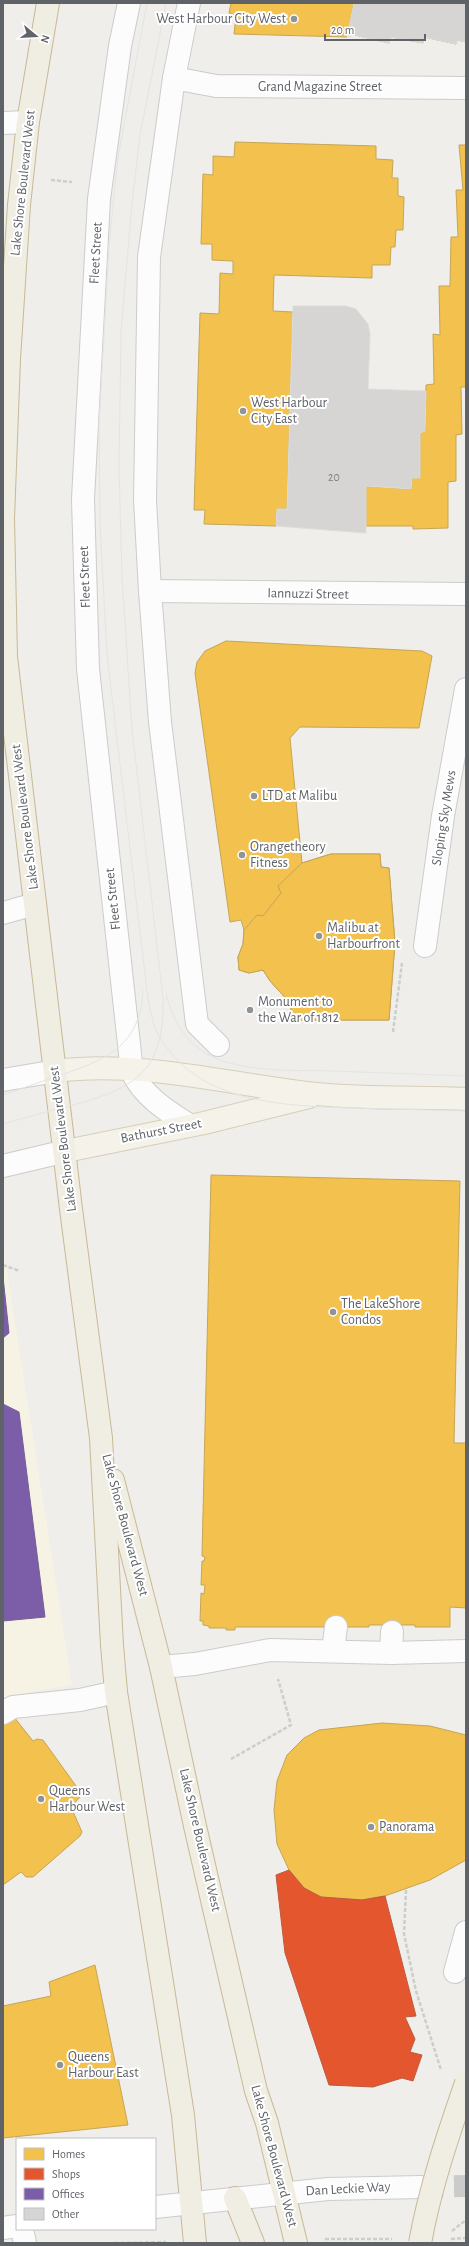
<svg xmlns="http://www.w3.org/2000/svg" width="469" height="2246" font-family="'Alegreya Sans',sans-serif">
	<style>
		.commercial { fill: #f7f3e4 }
		.homes { fill: #f2c14e; stroke: #c6a556 }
		.shops { fill: #e4572e; stroke: #bc5b3f }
		.offices { fill: #7b5ea7; stroke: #736094 }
		.building { fill: #d6d5d3; stroke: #deddd9 }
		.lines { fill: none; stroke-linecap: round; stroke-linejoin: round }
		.minor-tunnel { stroke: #cbcbca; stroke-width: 22; stroke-dasharray: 22 11; stroke-linecap: butt }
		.minor-casing { stroke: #cbcccc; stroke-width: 24 }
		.major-casing { stroke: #d7ceb8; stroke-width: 24 }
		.highway-casing { stroke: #c8b996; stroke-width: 24 }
		.path { stroke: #cacfcc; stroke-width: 2.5; stroke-dasharray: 4 2; stroke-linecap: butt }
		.minor { stroke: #fdfcfc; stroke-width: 22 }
		.major { stroke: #f4f2e9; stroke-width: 22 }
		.highway { stroke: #f0ede3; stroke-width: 22 }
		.tram { stroke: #e4e4e4; stroke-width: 1 }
		.highway-bridge-casing { stroke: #c8b996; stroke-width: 24; stroke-linecap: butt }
		.highway-bridge { stroke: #f0ede3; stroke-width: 22 }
		.poi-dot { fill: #919496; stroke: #fff; stroke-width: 1.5 }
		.labels { text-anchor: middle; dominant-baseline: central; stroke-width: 4; stroke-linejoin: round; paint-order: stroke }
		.number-label { font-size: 12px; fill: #7e8184 }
		.poi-label { font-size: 14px; fill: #5f6368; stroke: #fff; text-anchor: start }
		.street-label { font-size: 14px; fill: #5f6368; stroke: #fff }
	</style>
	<rect width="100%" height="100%" fill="#efeeea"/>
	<polygon class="commercial" points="3,1246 72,1685 24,1693 3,1704"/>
	<g class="homes">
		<polygon points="231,3 354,3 347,37 234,34 236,16 229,13"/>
		<polygon points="361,3 466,3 466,42 457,40 456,44 424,37 423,43 391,37 389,43 355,35"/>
		<polygon points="235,142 376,146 376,159 393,160 392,178 398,178 398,196 404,197 403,230 396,230 395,247 391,247 390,265 372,265 372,278 274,275 273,311 293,312 287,509 277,509 276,526 204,524 205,510 194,510 200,313 219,314 220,273 233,274 233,261 212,260 212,244 201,244 203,174 213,175 213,156 234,157"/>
		<polygon points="459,145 466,145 466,387 461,387 462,434 456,435 456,481 448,482 448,528 413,529 413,526 366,526 366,486 411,489 412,478 420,478 420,433 425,431 426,385 434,384 433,334 440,335 439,286 450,286 451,237 458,237 456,190 463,190"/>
		<polygon points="226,641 422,651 432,656 419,728 300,727 290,738 302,863 331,854 380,854 381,867 389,868 395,943 389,1020 291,1020 291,1004 270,981 263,970 249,973 239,970 238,957 243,944 244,930 241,920 230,922 195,673 197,662 205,651"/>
		<polygon points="331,854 380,854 381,867 389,868 395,943 389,1020 291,1020 291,1004 270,981 263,970 249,973 239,970 238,957 243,944 244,930 257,915 263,916 281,893 278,886 302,863"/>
		<polygon points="211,1175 460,1181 454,1443 466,1443 466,1608 450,1607 450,1627 415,1627 415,1625 369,1625 369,1627 235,1627 235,1630 226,1630 226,1628 209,1628 209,1626 203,1625 203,1621 200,1621 201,1593 204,1594 205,1585 201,1585 202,1561 204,1561 205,1557 202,1556"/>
		<polygon points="3,1717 14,1717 33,1741 37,1739 43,1740 79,1790 80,1797 71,1807 82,1832 80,1836 33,1877 26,1877 21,1872 3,1885"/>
		<polygon points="382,1723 430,1726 466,1735 466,1860 430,1880 385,1896 362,1900 321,1897 304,1888 289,1870 277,1844 274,1810 277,1781 287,1755 304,1738 319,1730"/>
		<polygon points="95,1965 128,2125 3,2138 3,2006 51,1996 49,1982"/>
	</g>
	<polygon class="shops" points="289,1870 304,1888 321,1897 362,1900 385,1896 416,2016 405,2017 415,2039 410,2052 422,2055 413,2081 402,2078 373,2087 329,2085 285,1953 276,1875"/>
	<g class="offices">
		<polygon points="3,1277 9,1333 3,1338"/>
		<polygon points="3,1404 19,1412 45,1617 3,1621"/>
	</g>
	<g class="building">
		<polygon points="354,3 466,3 466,42 457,40 456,44 424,37 423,43 391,37 389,43 355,35 347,37"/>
		<polygon points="293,306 346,306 356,309 368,324 370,334 368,389 426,391 425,431 420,433 420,478 412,478 411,489 366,486 366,533 276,526 277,509 287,509"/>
	</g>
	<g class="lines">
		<polyline class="minor-tunnel" points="421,2187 466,2186"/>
		<defs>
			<g id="minor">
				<path d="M129 3 120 46 99 199 83 499 88 669 132 1072C143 1096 167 1111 189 1125"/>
				<polyline points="189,3 174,78 149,257 145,500 150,591 160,722 197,1024 218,1045"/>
				<polyline points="174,78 216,86 466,88"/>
				<polyline points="3,123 28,122"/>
				<polyline points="150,591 466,594"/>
				<polyline points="3,913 35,904"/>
				<polyline points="425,946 443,816 466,689"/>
				<polyline points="3,1080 56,1071"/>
				<polyline points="3,1166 66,1151"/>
				<polyline points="333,1651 336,1627"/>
				<polyline points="391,1653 392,1632"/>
				<polyline points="161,1667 195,1664 270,1650 391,1653 466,1651"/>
				<polyline points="3,1713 13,1707 80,1700 116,1692"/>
				<polyline points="455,1972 466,1932"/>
				<polyline points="155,2207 328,2189 421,2187"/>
				<polyline points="3,2228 17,2226"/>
				<polyline points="22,2229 25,2243"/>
			</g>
			<g id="major">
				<path d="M56 1071C144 1060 230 1085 317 1094 365 1099 418 1097 466 1099"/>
				<polyline points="66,1151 204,1123 309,1097"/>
			</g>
			<g id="highway">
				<polyline points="48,3 28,122 19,205 9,359 3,519 6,657 71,1209 101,1438 112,1645 116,1692 183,2115 195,2243"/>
				<polyline points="113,1480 161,1667 195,1826 256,2091 267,2123 296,2243"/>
				<polyline points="235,2198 253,2243"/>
			</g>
		</defs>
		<use href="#minor" class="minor-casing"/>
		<use href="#major" class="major-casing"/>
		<use href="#highway" class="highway-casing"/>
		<g class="path">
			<polyline points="51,180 72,182"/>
			<polyline points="393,1032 402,963"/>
			<polyline points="3,1265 20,1271"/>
			<polyline points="231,1759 291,1725 278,1679"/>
			<polyline points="406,1890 404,1934 416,1991 441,2070"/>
			<polyline points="452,2231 466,2220"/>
			<polyline points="325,2239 392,2239"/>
			<polyline points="451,2239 466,2238"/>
			<polyline points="115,2243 166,2242"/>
		</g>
		<use href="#minor" class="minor"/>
		<use href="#major" class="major"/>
		<use href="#highway" class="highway"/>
		<g class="tram">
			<path d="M147 3 118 157 109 245 99 426 100 524 107 655 148 999C151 1013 153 1027 161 1039 200 1104 287 1106 353 1108 391 1109 428 1110 466 1111"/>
			<path d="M166 994C172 1019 185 1041 207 1054 241 1073 295 1070 333 1071 377 1073 422 1074 466 1076"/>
			<path d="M3 1095C23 1088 43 1081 64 1074 109 1058 140 1045 143 991"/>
			<path d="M3 1124C28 1117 52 1110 77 1104 141 1086 164 1067 163 998L132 729 122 577 119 467 121 332 132 203 140 135 166 3"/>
		</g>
		<defs>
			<path id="highway-bridge" d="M420 2243C430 2188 448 2135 466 2083"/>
		</defs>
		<use href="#highway-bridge" class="highway-bridge-casing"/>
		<use href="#highway-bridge" class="highway-bridge"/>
	</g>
	<g class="poi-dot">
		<circle cx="294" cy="19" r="4"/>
		<circle cx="243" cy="411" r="4"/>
		<circle cx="254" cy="796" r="4"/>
		<circle cx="242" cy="855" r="4"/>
		<circle cx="319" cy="936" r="4"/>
		<circle cx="250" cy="1010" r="4"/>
		<circle cx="333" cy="1312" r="4"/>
		<circle cx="41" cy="1799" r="4"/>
		<circle cx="371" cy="1827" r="4"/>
		<circle cx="60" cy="2065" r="4"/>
	</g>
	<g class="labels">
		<g class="number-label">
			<text x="334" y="477">20</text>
		</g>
		<g class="poi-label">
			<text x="286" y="19" text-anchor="end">West Harbour City West</text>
			<text x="251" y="403">West Harbour<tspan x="251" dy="16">City East</tspan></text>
			<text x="262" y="796">LTD at Malibu</text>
			<text x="250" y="847">Orangetheory<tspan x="250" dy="16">Fitness</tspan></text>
			<text x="327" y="928">Malibu at<tspan x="327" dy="16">Harbourfront</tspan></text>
			<text x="258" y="1002">Monument to<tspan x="258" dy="16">the War of 1812</tspan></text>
			<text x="341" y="1304">The LakeShore<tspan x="341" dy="16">Condos</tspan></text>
			<text x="49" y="1791">Queens<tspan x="49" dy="16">Harbour West</tspan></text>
			<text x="379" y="1827">Panorama</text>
			<text x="68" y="2057">Queens<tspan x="68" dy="16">Harbour East</tspan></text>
		</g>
		<g class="street-label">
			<text x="320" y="87">Grand Magazine Street</text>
			<text transform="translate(23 183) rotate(-84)">Lake Shore Boulevard West</text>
			<text transform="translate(96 253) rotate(-87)">Fleet Street</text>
			<text transform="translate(85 577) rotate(-92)">Fleet Street</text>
			<text transform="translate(308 594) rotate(1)">Iannuzzi Street</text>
			<text transform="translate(25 817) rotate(-97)">Lake Shore Boulevard West</text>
			<text transform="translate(444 818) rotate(-81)">Sloping Sky Mews</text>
			<text transform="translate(113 899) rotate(-96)">Fleet Street</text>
			<text transform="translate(161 1131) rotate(-11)">Bathurst Street</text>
			<text transform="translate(63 1139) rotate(-97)">Lake Shore Boulevard West</text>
			<text transform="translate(125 1525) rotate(75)">Lake Shore Boulevard West</text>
			<text transform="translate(200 1840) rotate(77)">Lake Shore Boulevard West</text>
			<text transform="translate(274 2156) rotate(75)">Lake Shore Boulevard West</text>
			<text transform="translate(348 2189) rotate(-3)">Dan Leckie Way</text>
		</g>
	</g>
	<rect width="469" height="2246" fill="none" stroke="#5f6368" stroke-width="8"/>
	<rect x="16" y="2138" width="140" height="92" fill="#ffffff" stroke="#bfc1c3"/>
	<rect x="24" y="2148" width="20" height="12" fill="#f2c14e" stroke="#bfc1c3"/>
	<text x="52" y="2158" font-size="12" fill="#5f6368">Homes</text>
	<rect x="24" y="2168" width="20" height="12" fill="#e4572e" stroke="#bfc1c3"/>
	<text x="52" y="2178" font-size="12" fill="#5f6368">Shops</text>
	<rect x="24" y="2188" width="20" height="12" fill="#7b5ea7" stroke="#bfc1c3"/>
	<text x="52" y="2198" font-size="12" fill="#5f6368">Offices</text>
	<rect x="24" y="2208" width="20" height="12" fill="#d6d5d3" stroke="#bfc1c3"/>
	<text x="52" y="2218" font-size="12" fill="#5f6368">Other</text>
	<g transform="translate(36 36) rotate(108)" stroke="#ffffff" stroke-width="3" paint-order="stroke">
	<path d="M0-3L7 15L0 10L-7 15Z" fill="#5f6368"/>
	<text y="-6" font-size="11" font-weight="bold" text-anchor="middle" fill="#5f6368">N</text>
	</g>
	<path d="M325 34v6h100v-6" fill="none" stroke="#5f6368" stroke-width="2"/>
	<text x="331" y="34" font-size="12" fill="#5f6368" stroke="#ffffff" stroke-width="3" paint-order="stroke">20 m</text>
</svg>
